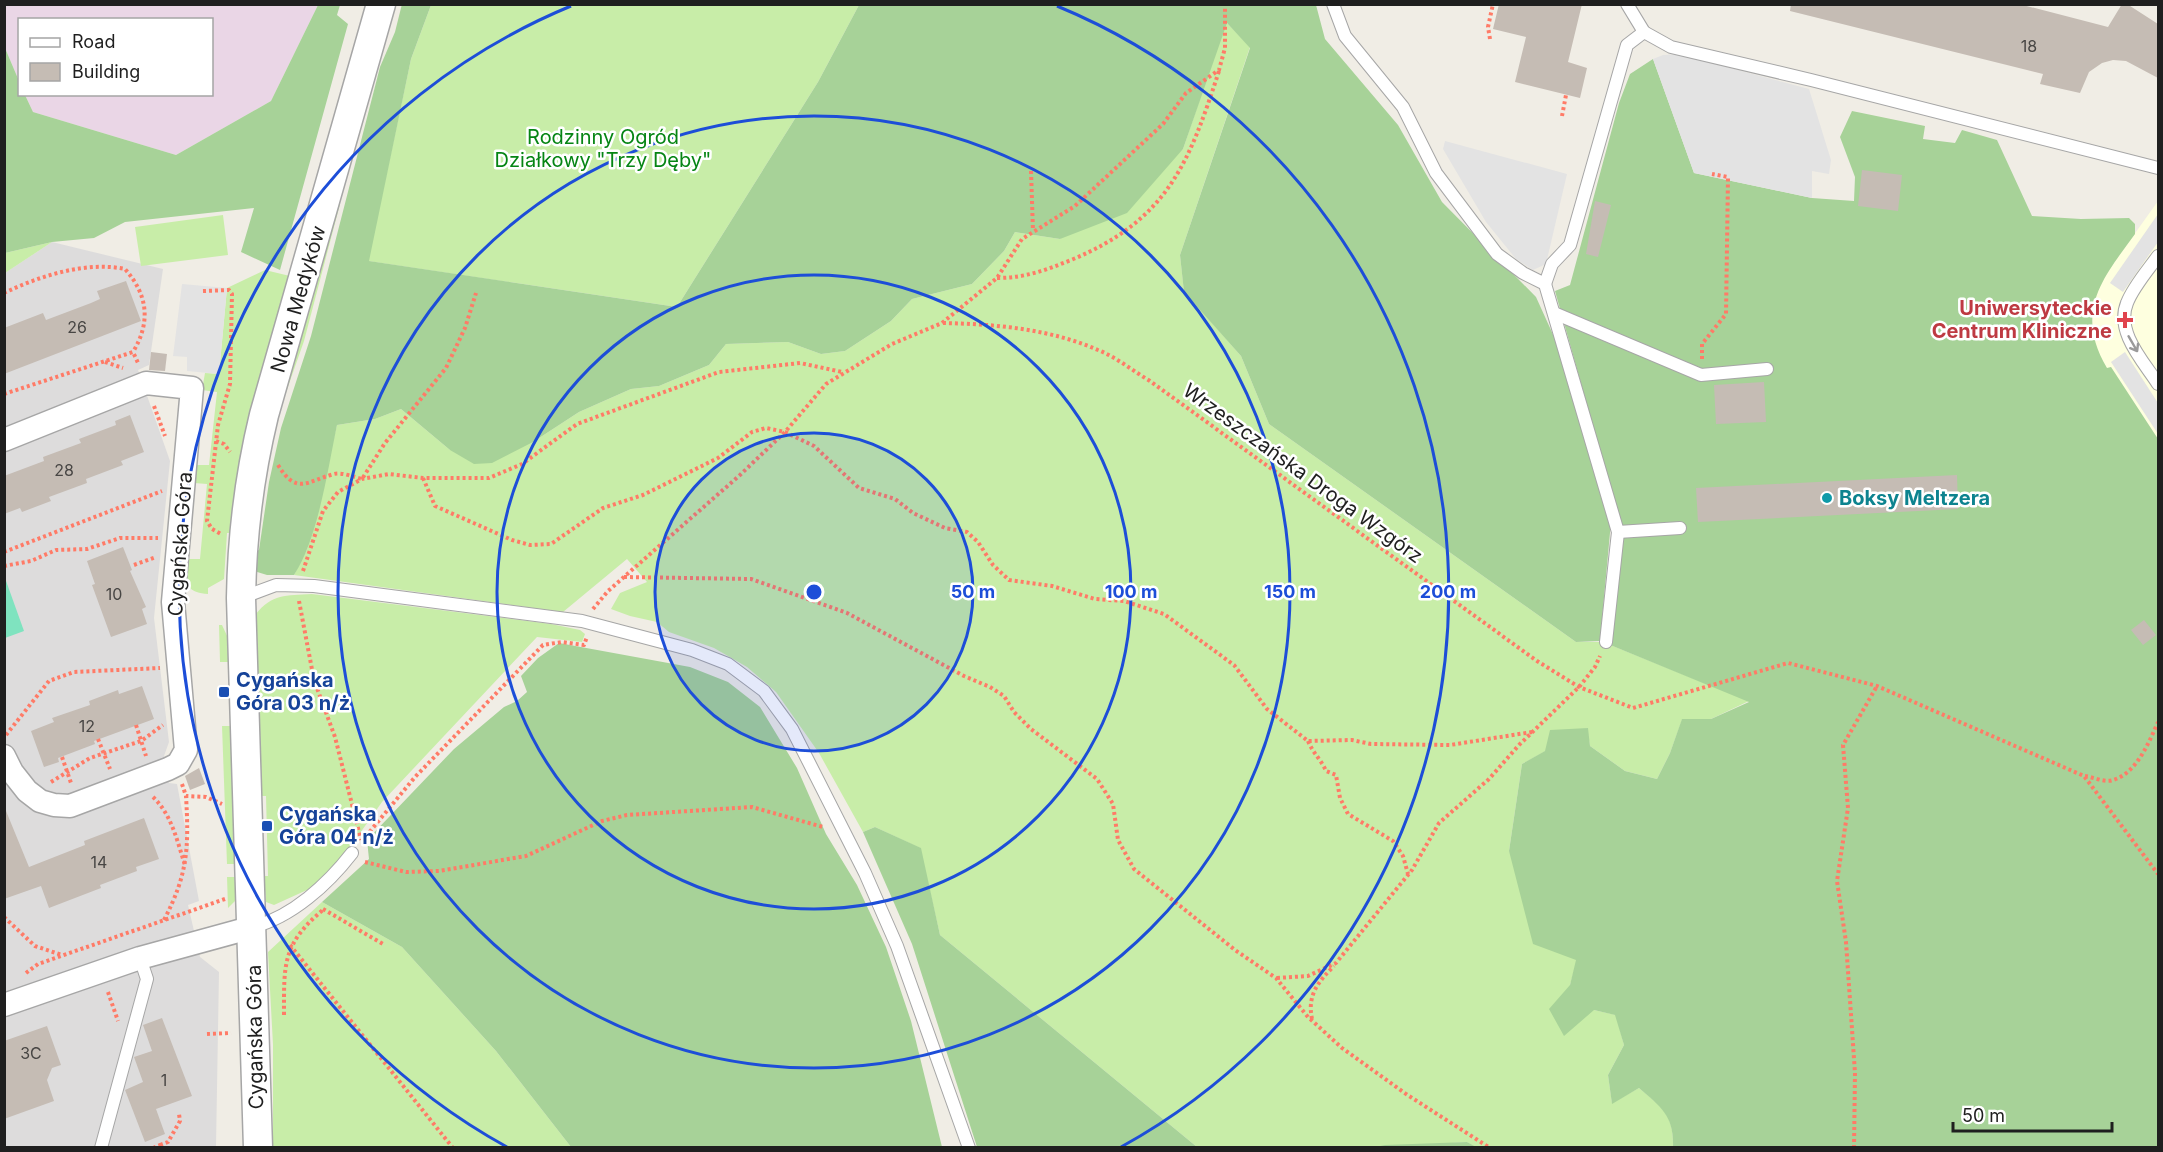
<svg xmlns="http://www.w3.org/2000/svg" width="2163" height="1152" font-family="Inter,sans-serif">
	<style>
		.residential { fill: #dddcdc }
		.industrial { fill: #ead6e6 }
		.education { fill: #feffdf }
		.grass { fill: #c8eda8 }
		.forest { fill: #a7d298 }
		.pitch { fill: #7fe3bf }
		.parking { fill: #e3e3e3 }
		.building { fill: #c5bcb4 }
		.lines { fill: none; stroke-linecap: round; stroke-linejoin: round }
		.service-casing { stroke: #a6a6a6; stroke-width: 14 }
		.minor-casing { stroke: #a6a6a6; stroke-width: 25 }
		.tertiary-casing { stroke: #a6a6a6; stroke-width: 31 }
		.path { stroke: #ff7b67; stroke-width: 4; stroke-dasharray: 3 3; stroke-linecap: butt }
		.service { stroke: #fff; stroke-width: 12 }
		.minor { stroke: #fff; stroke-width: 22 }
		.tertiary { stroke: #fff; stroke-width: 28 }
		.oneway { stroke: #9a9a9a }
		.ring { fill: none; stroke: #1d4ed8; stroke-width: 3 }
		.health-dot { fill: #e0444e; stroke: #fff; stroke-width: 2 }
		.culture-dot { fill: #0f9aa8; stroke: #fff; stroke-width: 2 }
		.transit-dot { fill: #1a4fb4; stroke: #fff; stroke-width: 2 }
		.labels { text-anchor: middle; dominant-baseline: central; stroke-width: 5; stroke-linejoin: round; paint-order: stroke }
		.number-label { font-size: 16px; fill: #484644 }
		.park-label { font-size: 20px; fill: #068514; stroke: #fff }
		.street-label { font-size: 20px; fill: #1f1f1f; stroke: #fff }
		.health-label { font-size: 20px; font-weight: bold; fill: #be3a42; stroke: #fff; text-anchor: end }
		.culture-label { font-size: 20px; font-weight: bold; fill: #0d838f; stroke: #fff; text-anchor: start }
		.transit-label { font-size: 20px; font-weight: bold; fill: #164399; stroke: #fff; text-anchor: start }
		.centre { fill: #1d4ed8; stroke: #fff; stroke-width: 3 }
		.ring-label { font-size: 18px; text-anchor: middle; font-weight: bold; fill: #1d4ed8; stroke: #fff; stroke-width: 5; stroke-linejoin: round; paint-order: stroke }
	</style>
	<rect width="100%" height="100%" fill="#f0ede5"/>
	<polygon class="residential" points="52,242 163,269 149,365 138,370 170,461 154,618 169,742 164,756 169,783 177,784 199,901 188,905 200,957 219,972 216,1147 5,1148 5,273"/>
	<polygon class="industrial" points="4,5 318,5 271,101 176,155 33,112 25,95 212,94 212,20 20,20 19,81 5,48"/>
	<polygon class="education" points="2158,201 2158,439 2111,367 2107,369 2096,350 2092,326 2095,293 2101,281"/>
	<g class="grass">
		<polygon points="431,5 859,5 818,82 677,307 368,261 411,59"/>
		<path d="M1226 22 1250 47 1180 255 1184 291 1241 356 1269 424 1576 642H1603L1749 701 1711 719 1682 720 1670 753 1657 779 1625 771 1590 746 1587 728 1522 764 1509 851 1577 960 1570 985 1594 1010 1616 1015 1624 1045 1608 1075 1612 1103 1639 1088C1663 1108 1674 1115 1673 1147L1476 1148 1467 1142 1375 1148 1197 1147 940 935 920 848 875 827 863 832 819 753 776 692 747 667 714 648 669 632 657 622 630 616 611 609 620 593 647 582 627 559 563 612 294 575 307 549 337 425 375 419 401 409 450 450 533 442 579 412 631 389 659 386 709 365 726 344 788 342 821 354 845 351 891 321 912 299 972 284 1004 251 1015 232 1060 239 1183 149Z"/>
		<polygon points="337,203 340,204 304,341 277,418"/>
		<polygon points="223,215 228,255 141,266 135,227"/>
		<polygon points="52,242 5,273 5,253"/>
		<path d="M265 270 294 277 231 533H227L224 579 208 588V594C183 593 185 579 187 559H200L207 484 194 483 195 465H209L217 392 202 390 205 373 219 374 227 288Z"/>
		<path d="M312 594 551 624 580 630 585 634 582 642 537 637 382 802 353 843 318 885 274 905 266 902 264 876H268L266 796H260L255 615C273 593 285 596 312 594Z"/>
		<polygon points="219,625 222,625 229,640 229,662 220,662"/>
		<polygon points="222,726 231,726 236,864 227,864"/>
		<polygon points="227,877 237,877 237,899 228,908"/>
		<polygon points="322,902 402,947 496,1051 571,1147 273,1147 273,1045 268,952"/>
	</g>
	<g class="forest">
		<path d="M402 4 431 5 411 59 369 261 677 307 818 82 859 5H1316L1325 39 1398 125 1442 202 1536 297 1555 339 1611 522 1600 641 1576 642 1269 424 1241 356 1184 292 1180 255 1250 48 1227 23 1183 149 1127 213 1060 239 1015 232 1004 251 972 284 912 299 891 321 845 351 821 354 788 342 726 344 709 365 659 386 631 389 579 412 533 442 492 463 474 464 450 450 401 409 375 419 337 425C328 468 318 539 294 575H267L254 571V551L259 550 269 482 281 428 311 336 380 67 395 32Z"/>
		<polygon points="318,5 340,5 337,15 348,24 280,270 241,252 254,208 125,222 94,238 52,242 5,253 5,48 19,81 20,94 25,95 33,112 176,155 271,101"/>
		<path d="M1653 59 1694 173 1812 198 1854 201 1855 177 1840 137 1852 111 1925 126 1923 139 1955 143 1962 130 1997 140 2032 216 2081 219 2129 218 2135 224V234C2102 279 2074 312 2107 368L2111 367 2158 439V1147H1673C1674 1116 1662 1108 1639 1088L1612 1104 1608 1075 1624 1045 1615 1015 1594 1010 1564 1036 1549 1009 1570 985 1576 960 1533 944 1509 851 1522 764 1545 751 1550 730 1588 728 1590 746 1625 771 1657 779 1670 753 1682 719H1711L1749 702 1603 642 1622 529 1555 291 1570 285 1619 103 1630 74Z"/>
		<polygon points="559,643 690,667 728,682 760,707 797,768 826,834 857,885 886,947 911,1021 942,1147 571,1147 496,1051 402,947 322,902 369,859 367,840 454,749 504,707 517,701 527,692 521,676 538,658"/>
		<polygon points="875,827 921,848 940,935 1197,1147 977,1147 912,944 863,832"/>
		<polygon points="1467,1142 1476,1147 1375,1147 1385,1145"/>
	</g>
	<polygon class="pitch" points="5,578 24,631 5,638 4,578"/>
	<g class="parking">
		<polygon points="1678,54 1809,89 1831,160 1829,174 1812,171 1812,198 1694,173 1653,59 1663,55"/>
		<polygon points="1445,141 1567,174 1546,264 1533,270 1516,259 1486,222 1443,149"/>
		<polygon points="2158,214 2158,242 2123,292 2110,283"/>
		<polygon points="182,284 227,288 219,374 187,371 187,357 173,356"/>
		<polygon points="2125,352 2158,403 2158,434 2111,362"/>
	</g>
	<g class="building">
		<polygon points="1499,4 1582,4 1568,62 1587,68 1580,98 1515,82 1526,37 1493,29"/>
		<polygon points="1791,4 2019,4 2108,27 2122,4 2127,4 2158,24 2158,78 2126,61 2113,60 2102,63 2089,72 2080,93 2040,84 2043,74 1790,11"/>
		<polygon points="1862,170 1902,175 1898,211 1858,206"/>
		<polygon points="1595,201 1611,205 1598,257 1586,254"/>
		<polygon points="126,281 141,321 4,374 4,328 43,313 46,320 91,303 100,299 97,291"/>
		<polygon points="151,352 167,354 165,371 149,370"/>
		<polygon points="1764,382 1766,422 1716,424 1714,385"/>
		<polygon points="130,415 144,452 121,461 123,465 86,479 87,483 49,497 51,501 22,512 20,508 4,514 4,476 44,461 43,457 81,443 79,439 116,425 115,421"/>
		<polygon points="1957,475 1958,509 1698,522 1696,488"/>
		<polygon points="123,547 132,570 130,571 146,607 142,609 147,624 111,637 92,585 95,584 87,561"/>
		<polygon points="2144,620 2156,635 2143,645 2131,630"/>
		<polygon points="142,686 154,719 94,741 95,744 58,758 59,762 44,767 31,731 54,722 52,718 90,705 89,701 118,690 119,694"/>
		<polygon points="199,768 205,784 190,790 185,776"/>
		<polygon points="4,806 29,867 85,845 84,841 144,818 159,859 136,867 137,871 100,885 101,888 49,908 41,886 4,899"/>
		<polygon points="162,1018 192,1096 156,1109 165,1134 145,1142 125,1090 143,1082 134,1057 152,1051 143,1025"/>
		<polygon points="47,1026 61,1065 52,1068 47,1080 54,1101 4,1119 4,1041"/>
	</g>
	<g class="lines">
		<defs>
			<g id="service">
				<polyline points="1333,4 1345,36 1403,107 1436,173 1497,254 1523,273 1545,284 1618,532 1606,642"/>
				<polyline points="1644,32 1671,47 1811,80 2158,168"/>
				<path d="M2158 256C2148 270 2133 287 2127 303 2115 332 2144 362 2158 384"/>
				<polyline points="1545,284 1552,264 1570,245 1627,45 1644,32 1627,4"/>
				<polyline points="1554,313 1701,375 1767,369"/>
				<polyline points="1618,532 1680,528"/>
				<polyline points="241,598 276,585 314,586 582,621 692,650 728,664 764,691 792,729 865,873 897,946 969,1148"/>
				<path d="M253 927C292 917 328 884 352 853"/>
				<polyline points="101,1148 147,979 140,958"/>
			</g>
			<g id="minor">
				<polyline points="4,440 146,383 192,388 173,602 186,750 178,764 168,769 70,806 54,805 40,801 27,791 12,772 4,756"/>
				<polyline points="4,1005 140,958 253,927"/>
			</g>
			<path id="tertiary" d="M258 1148 241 598C242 534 249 477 264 415L381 4"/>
		</defs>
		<use href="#service" class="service-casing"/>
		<use href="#minor" class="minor-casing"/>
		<use href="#tertiary" class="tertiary-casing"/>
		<g class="path">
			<polyline points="1490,39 1488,27 1493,4"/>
			<polyline points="1562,116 1566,95"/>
			<polyline points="1031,171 1033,231"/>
			<path d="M997 278C1025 278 1046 270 1071 260 1168 220 1189 163 1219 71"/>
			<polyline points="203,291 229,290 232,294 230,384 218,425 207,521 212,529 221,534"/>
			<path d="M4 293C40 276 85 261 125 269 148 295 151 322 133 352"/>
			<path d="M943 323C995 324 1050 329 1098 350 1116 357 1133 371 1150 381L1537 661 1579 687 1633 708 1788 663 1877 686 2084 776 2158 874"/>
			<polyline points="1702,359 1702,344 1726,314 1728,177 1712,174"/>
			<polyline points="105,362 123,368"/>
			<polyline points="4,394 133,352 139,365"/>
			<polyline points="154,406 165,436"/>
			<polyline points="216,441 224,444 230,452"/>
			<path d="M278 465C297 496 307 481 334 474 342 472 354 477 362 479L385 443 446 368 465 328 476 293"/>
			<polyline points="423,478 435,506 512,540 530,545 551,544 603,508 643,495 718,458 752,432 766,428 785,432 814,446 859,488 895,499 913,513 945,528 967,532 978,542 993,565 1009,580 1052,586 1095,599 1124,601 1164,614 1234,665 1267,709 1308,741 1352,740 1371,744 1450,745 1532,732"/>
			<polyline points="4,552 162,491"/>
			<polyline points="134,565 156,557"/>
			<polyline points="4,566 31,561 56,550 87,549 120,538 158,538"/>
			<polyline points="303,571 323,511 338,492 362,479 389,474 423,478 489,478 522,464 577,424 719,372 800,363 842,372"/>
			<polyline points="624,577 751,579 847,613 964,676 990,687 1004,696 1014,712 1031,729 1097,779 1113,804 1118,840 1134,869 1235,950 1276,978 1308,1017 1342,1048 1406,1094 1490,1148"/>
			<polyline points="299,601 314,680 335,737 361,840"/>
			<polyline points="593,609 608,591 740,475 785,432 826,384 892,344 942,323 997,278 1022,239 1075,206 1163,124 1186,93 1219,70 1225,48 1225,4"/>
			<polyline points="136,725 146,756"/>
			<polyline points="6,735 49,681 74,672 160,668"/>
			<polyline points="98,739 110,769"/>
			<path d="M1308 741C1313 753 1322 761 1326 771L1336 775 1340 798 1348 814 1393 841 1403 856 1408 874"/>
			<polyline points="62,757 71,783"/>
			<path d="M2085 776C2093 777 2105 783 2113 780 2137 773 2149 742 2158 722"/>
			<polyline points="51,782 90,758 141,741 163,725"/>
			<polyline points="182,784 186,796 206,797 222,804"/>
			<path d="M153 797C172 815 177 841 185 865"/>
			<polyline points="362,841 415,777 543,645 562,642 584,645 587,637"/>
			<polyline points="365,862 406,872 439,871 526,856 602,821 627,815 752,807 823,827"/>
			<polyline points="323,909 383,944"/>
			<polyline points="4,917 35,946 62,955"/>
			<path d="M164 920C188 874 189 847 186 796"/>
			<polyline points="290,945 453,1148"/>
			<polyline points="26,973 38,964 225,899"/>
			<polyline points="1277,978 1308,976 1336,963 1412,870 1439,823 1489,779 1519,745 1579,687 1595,667 1600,656"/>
			<polyline points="108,992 118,1021"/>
			<path d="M284 1015C284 964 282 944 324 909"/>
			<path d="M1312 1019C1307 995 1318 982 1334 966"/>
			<polyline points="207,1034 231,1033"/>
			<polyline points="160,1145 168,1142 180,1121 179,1114"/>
			<polyline points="153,1148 160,1145 161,1148"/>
			<polyline points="1854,1148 1855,1073 1846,942 1837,881 1848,808 1843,745 1877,686"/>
		</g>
		<use href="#service" class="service"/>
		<use href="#minor" class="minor"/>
		<use href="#tertiary" class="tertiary"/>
	</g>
	<defs><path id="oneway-shaft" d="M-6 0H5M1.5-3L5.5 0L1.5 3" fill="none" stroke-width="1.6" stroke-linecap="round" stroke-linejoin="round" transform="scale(1.5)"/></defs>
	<use class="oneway" href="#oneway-shaft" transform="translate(2133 344) rotate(60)"/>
	<circle cx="814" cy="592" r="159" fill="#1d4ed8" fill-opacity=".12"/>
	<g class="ring">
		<circle cx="814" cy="592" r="159"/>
		<circle cx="814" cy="592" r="317"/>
		<circle cx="814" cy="592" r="476"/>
		<path d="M507 1147A634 634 0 0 1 571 6M1057 6A634 634 0 0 1 1121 1147"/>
	</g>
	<path class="health-dot" d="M2122 311h6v6h6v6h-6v6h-6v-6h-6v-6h6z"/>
	<circle class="culture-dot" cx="1827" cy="498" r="6"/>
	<g class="transit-dot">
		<rect x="218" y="686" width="12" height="12" rx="3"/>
		<rect x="261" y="820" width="12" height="12" rx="3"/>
	</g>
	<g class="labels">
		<g class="number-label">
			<text x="2029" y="46">18</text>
			<text x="77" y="327">26</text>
			<text x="64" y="470">28</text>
			<text x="114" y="594">10</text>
			<text x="87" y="726">12</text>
			<text x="99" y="862">14</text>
			<text x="31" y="1053">3C</text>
			<text x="164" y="1080">1</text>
		</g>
		<g class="park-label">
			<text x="603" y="137">Rodzinny Ogród<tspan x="603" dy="23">Działkowy "Trzy Dęby"</tspan></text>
		</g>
		<g class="street-label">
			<text transform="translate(298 299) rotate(-74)">Nowa Medyków</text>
			<text transform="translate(1303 473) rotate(36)">Wrzeszczańska Droga Wzgórz</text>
			<text transform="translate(180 544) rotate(-86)">Cygańska Góra</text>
			<text transform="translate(255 1037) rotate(-91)">Cygańska Góra</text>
		</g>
		<g class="health-label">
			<text x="2112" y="308">Uniwersyteckie<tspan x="2112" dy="23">Centrum Kliniczne</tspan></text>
		</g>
		<g class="culture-label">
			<text x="1839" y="498">Boksy Meltzera</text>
		</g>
		<g class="transit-label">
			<text x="236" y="680">Cygańska<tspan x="236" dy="23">Góra 03 n/ż</tspan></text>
			<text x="279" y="814">Cygańska<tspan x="279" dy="23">Góra 04 n/ż</tspan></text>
		</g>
	</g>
	<circle cx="814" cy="592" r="9" class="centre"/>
	<g class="ring-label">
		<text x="973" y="598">50 m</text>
		<text x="1131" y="598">100 m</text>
		<text x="1290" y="598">150 m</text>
		<text x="1448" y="598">200 m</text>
	</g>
	<rect width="2163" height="1152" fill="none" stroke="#1f1f1f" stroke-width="12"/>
	<rect x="18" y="18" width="195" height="78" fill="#ffffff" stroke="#a5a5a5" stroke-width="1.5"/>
	<rect x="30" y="38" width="30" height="9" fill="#ffffff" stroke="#a5a5a5" stroke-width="1.5"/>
	<text x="72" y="48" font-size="18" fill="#1f1f1f">Road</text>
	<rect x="30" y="63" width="30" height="18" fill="#c5bcb4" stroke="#a5a5a5" stroke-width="1.5"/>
	<text x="72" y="78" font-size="18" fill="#1f1f1f">Building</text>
	<path d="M1953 1122v9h159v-9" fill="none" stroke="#1f1f1f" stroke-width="3"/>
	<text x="1962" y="1122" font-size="18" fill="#1f1f1f" stroke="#ffffff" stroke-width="4.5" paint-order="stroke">50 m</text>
</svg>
